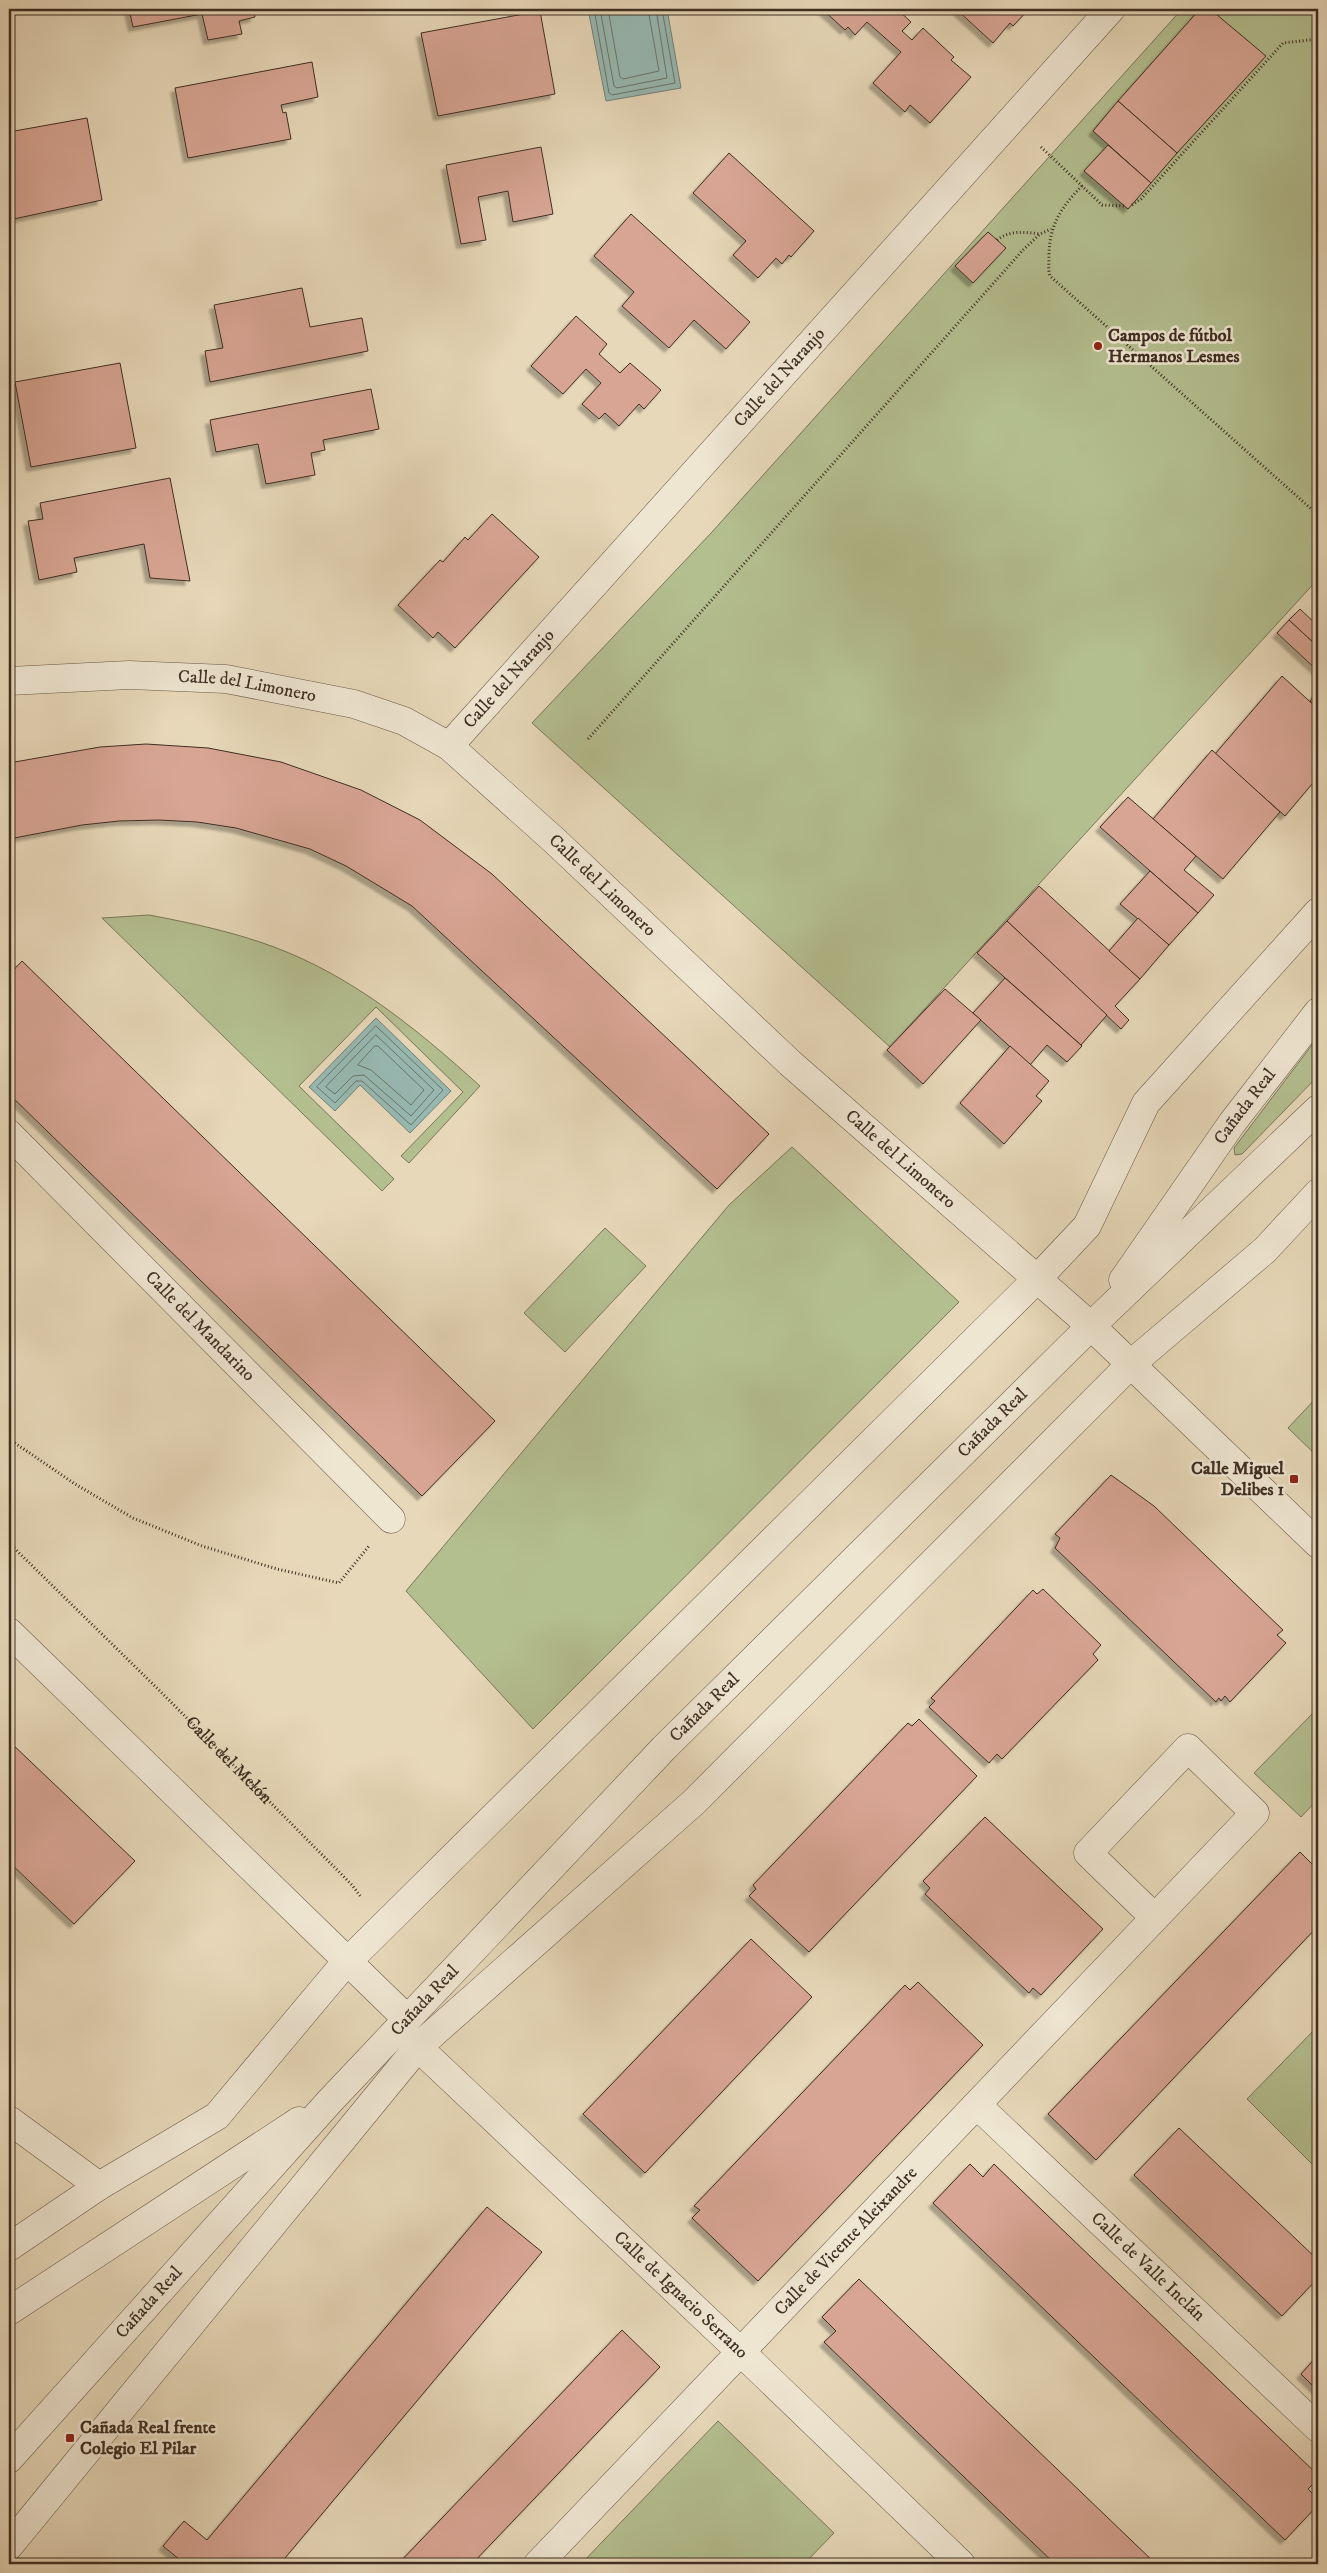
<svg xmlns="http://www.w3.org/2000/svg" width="1327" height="2573" font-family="'IM FELL DW Pica',serif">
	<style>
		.green { fill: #b4bf90; stroke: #79765a }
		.water { fill: #97b9b2; stroke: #738179 }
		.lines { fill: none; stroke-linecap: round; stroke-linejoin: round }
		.shore { stroke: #6a746a; stroke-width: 1 }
		.building { fill: #d8a594; stroke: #3e2e23; filter: url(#shadow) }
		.minor-casing { stroke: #685848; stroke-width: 29 }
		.path { stroke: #3e2e23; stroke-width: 3; stroke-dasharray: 1 2.5; stroke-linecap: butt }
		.minor { stroke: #efe6d2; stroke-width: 28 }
		.poi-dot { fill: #8f2418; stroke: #efe6d2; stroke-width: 2 }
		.labels { text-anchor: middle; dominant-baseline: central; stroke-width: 5; stroke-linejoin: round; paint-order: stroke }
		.poi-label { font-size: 18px; font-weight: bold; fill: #3e2e23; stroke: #efe6d2; text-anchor: start }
		.street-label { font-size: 18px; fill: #3e2e23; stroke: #efe6d2 }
	</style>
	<defs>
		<filter id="shadow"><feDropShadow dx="-4.5" dy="4.5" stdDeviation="1" flood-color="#0004"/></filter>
	</defs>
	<rect width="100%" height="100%" fill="#e7d8b9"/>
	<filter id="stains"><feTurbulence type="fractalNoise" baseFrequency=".004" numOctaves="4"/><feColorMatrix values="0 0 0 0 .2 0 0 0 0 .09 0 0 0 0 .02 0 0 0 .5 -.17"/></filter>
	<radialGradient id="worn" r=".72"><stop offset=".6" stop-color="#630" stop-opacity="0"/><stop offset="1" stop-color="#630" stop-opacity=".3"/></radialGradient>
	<g class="green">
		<polygon points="1182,9 1318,9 1318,579 890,1047 532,723 712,532"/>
		<path d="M149 915C191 923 234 932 274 947 354 977 418 1030 480 1086L409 1163 401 1156 463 1092 376 1007 299 1086 394 1179 382 1191 102 918Z"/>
		<polygon points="1318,1037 1318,1076 1242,1154 1235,1155 1234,1148"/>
		<polygon points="792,1147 959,1302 533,1729 406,1591 729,1205"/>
		<polygon points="605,1228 646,1266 565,1352 524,1313"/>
		<polygon points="1318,1396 1318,1457 1288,1428"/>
		<polygon points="1318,1708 1318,1799 1301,1817 1254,1773"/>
		<polygon points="1316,2028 1318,2030 1318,2170 1247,2099"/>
		<polygon points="718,2421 834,2533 804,2564 581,2564"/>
	</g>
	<g class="water">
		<polygon points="588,9 667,9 681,88 606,101"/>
		<polygon points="376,1018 451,1091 410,1133 360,1085 335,1111 309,1087"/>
	</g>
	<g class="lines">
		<g class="shore">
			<polyline points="594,9 609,93 612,95 675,83 662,9"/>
			<polyline points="600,9 614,86 617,88 667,78 656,9"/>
			<polyline points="608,9 620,77 623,79 659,71 648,9"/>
			<polygon points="376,1026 443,1090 411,1125 362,1081 356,1081 335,1103 317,1087"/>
			<polygon points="376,1035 434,1090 411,1116 364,1075 353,1076 335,1094 326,1087"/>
			<polygon points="375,1046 378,1046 424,1090 411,1105 371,1070 358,1065"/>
		</g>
	</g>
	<g class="building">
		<polygon points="129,9 253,9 255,17 239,21 242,34 208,40 202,14 133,27"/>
		<polygon points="822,9 897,9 911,22 902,31 912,40 923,28 954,57 951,60 971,77 930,123 910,105 905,112 873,83 901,52 867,22 855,35 848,27 845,30"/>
		<polygon points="956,9 1029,9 1013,26 1010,23 993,43"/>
		<polygon points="1200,9 1210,9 1266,56 1177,153 1118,101"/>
		<polygon points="540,11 555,94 438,116 421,33"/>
		<polygon points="312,62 318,97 281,105 283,113 286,112 291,139 188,158 175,88"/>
		<polygon points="1118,101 1177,153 1151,183 1093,131"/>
		<polygon points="87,118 102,200 9,220 9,132"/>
		<polygon points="1108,145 1151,183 1128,209 1084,171"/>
		<polygon points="541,147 553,214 513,222 508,191 478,197 486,240 461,244 446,165"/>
		<polygon points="729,153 814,231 791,257 789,255 782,264 776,258 758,278 733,255 746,241 693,193"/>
		<polygon points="631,214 750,322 726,349 694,320 669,348 622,306 634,292 594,256"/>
		<polygon points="988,232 1006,248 973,283 955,266"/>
		<polygon points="302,288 310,327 362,318 368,351 210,382 205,351 223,348 214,305"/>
		<polygon points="576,316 607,344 599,354 620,373 630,363 661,390 644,409 639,404 619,426 605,413 599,419 582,404 601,383 586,369 563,394 531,366"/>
		<polygon points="120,363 136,448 31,467 15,382"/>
		<polygon points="371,389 379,429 323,440 325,450 311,453 315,475 266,484 258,444 216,452 210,420"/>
		<polygon points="170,478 190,581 150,578 144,544 74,558 77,572 39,580 28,521 43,519 40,503"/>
		<polygon points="492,514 539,557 455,648 438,632 433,638 398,605 440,560 443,562 465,537 468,540"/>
		<polygon points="1300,609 1318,626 1318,647 1289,620"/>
		<polygon points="1289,620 1318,647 1318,671 1277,633"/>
		<polygon points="1282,676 1318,709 1318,777 1285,816 1215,754"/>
		<polygon points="1318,691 1318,709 1310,701"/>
		<polygon points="146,744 208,748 281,762 361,790 420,820 492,874 769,1134 717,1189 412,906 346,866 310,849 236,828 197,822 159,820 119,821 82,825 9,839 9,763 100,747"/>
		<polygon points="1212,750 1280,812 1223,879 1153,819"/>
		<polygon points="1128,797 1196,856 1184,870 1214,895 1198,913 1100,827"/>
		<polygon points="1150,871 1198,913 1169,945 1120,904"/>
		<polygon points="1039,886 1140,979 1115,1006 1129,1020 1121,1029 1007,921"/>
		<polygon points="1138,918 1169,945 1140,979 1109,951"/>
		<polygon points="1007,921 1107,1015 1081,1045 977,953"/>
		<polygon points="22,961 495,1421 422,1496 9,1094 9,975"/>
		<polygon points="1005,978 1082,1046 1067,1062 1047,1045 1030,1065 973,1013"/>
		<polygon points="945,989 981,1020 923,1084 887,1050"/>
		<polygon points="1010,1046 1049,1081 1036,1096 1042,1101 1004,1144 960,1103"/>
		<polygon points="1111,1475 1154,1506 1283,1630 1277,1635 1286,1643 1230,1702 1225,1696 1221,1701 1219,1698 1216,1702 1055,1548 1060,1538 1055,1534"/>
		<polygon points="1043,1589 1101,1645 1093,1654 1098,1660 1002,1759 997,1754 989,1763 929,1707 935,1701 931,1698 1033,1590 1037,1594"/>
		<polygon points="919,1719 977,1776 809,1952 749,1896 756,1889 753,1885 908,1723 912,1726"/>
		<polygon points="9,1741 135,1861 74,1924 9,1862"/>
		<polygon points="985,1817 1103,1929 1041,1995 1033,1988 1029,1993 925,1894 930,1888 923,1881"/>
		<polygon points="1300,1852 1318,1870 1318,1926 1096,2160 1048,2114"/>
		<polygon points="751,1939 812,1997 645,2173 583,2114"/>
		<polygon points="918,1982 983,2045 758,2281 692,2218 700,2210 694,2206 905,1985 910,1990"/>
		<polygon points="1179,2128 1318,2260 1318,2278 1282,2316 1134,2175"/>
		<polygon points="970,2164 983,2177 994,2164 1318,2475 1318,2479 1308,2489 1318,2499 1318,2505 1285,2540 933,2203"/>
		<polygon points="487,2207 542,2252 280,2564 185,2564 163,2546 184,2521 207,2540"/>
		<polygon points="859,2279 1156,2564 1055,2564 915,2430 824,2342 836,2331 822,2317"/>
		<polygon points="622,2330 660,2367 472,2564 398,2564"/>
		<polygon points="1318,2355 1318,2391 1301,2374"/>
	</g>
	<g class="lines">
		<defs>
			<g id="minor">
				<path id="s2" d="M9 681 129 675 226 679 354 704 404 721 449 746 555 841 790 1063 1091 1326 1318 1544"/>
				<path id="s3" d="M449 746 1111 9"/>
				<path id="s4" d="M9 1134 391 1519"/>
				<path id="s5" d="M1123 1280 1232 1123 1318 1012"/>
				<polyline points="9,1632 407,2019"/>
				<path id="s6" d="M405 2035 742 2353 961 2564"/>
				<path id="s7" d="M978 2106 1318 2428"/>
				<polyline points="9,2120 99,2186"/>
				<polyline points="9,2247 99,2186 217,2116 341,1968 1037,1279 1087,1226 1146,1103 1318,912"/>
				<polyline points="9,2311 299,2121"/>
				<path id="s8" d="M9 2459 330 2101 664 1748 1091 1326 1318 1109"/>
				<polyline points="9,2546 418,2047 694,1802 1131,1364 1265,1250 1318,1193"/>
				<path id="s9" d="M538 2564 1255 1813 1188 1748 1088 1853 1155 1918"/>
			</g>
		</defs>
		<use href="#minor" class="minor-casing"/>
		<g class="path">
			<polyline points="1041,147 1102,205 1124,206"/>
			<path d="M1082 186C1061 207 1049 226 1049 256 1049 263 1048 270 1050 276L1318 515"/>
			<polyline points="1132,205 1141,199 1283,43 1318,39"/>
			<path d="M997 240C1010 230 1024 232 1040 234"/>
			<polyline points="588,739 1023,250 1040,234 1051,229"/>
			<polyline points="9,1439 75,1484 133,1518 202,1546 277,1569 339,1583 369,1546"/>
			<path id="s1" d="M9 1543 162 1693 352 1885 361 1897"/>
		</g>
		<use href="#minor" class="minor"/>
	</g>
	<g class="poi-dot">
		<circle cx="1098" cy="346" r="5"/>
		<rect x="1289" y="1474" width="10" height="10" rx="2.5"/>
		<rect x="65" y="2433" width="10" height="10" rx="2.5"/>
	</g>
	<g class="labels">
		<g class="poi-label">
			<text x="1108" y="336">Campos de fútbol<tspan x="1108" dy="21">Hermanos Lesmes</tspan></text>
			<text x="1284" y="1469" text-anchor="end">Calle Miguel<tspan x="1284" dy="21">Delibes 1</tspan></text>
			<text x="80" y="2428">Cañada Real frente<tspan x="80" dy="21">Colegio El Pilar</tspan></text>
		</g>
		<g class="street-label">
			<text stroke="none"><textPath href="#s3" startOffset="495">Calle del Naranjo</textPath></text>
			<text stroke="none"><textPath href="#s3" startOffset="90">Calle del Naranjo</textPath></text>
			<text stroke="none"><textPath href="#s2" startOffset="239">Calle del Limonero</textPath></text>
			<text stroke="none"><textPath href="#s2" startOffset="659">Calle del Limonero</textPath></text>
			<text stroke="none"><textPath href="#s5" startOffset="212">Cañada Real</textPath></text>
			<text stroke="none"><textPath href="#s2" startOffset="1064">Calle del Limonero</textPath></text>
			<text stroke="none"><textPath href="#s4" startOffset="271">Calle del Mandarino</textPath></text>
			<text stroke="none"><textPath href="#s8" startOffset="1429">Cañada Real</textPath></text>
			<text stroke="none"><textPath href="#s8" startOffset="1024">Cañada Real</textPath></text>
			<text stroke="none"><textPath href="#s1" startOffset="309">Calle del Melón</textPath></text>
			<text stroke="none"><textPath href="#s8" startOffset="619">Cañada Real</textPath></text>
			<text stroke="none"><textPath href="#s9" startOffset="446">Calle de Vicente Aleixandre</textPath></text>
			<text stroke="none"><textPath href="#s7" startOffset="234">Calle de Valle Inclán</textPath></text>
			<text stroke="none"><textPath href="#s6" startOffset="379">Calle de Ignacio Serrano</textPath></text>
			<text stroke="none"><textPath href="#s8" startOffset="210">Cañada Real</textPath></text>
		</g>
	</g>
	<rect width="1327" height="2573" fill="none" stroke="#e7d8b9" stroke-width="30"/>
	<rect x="10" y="10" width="1307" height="2553" fill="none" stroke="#3e2e23" stroke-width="2.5"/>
	<rect x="15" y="15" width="1297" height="2543" fill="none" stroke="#3e2e23"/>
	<rect width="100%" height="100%" filter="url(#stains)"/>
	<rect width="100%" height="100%" fill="url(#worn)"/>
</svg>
